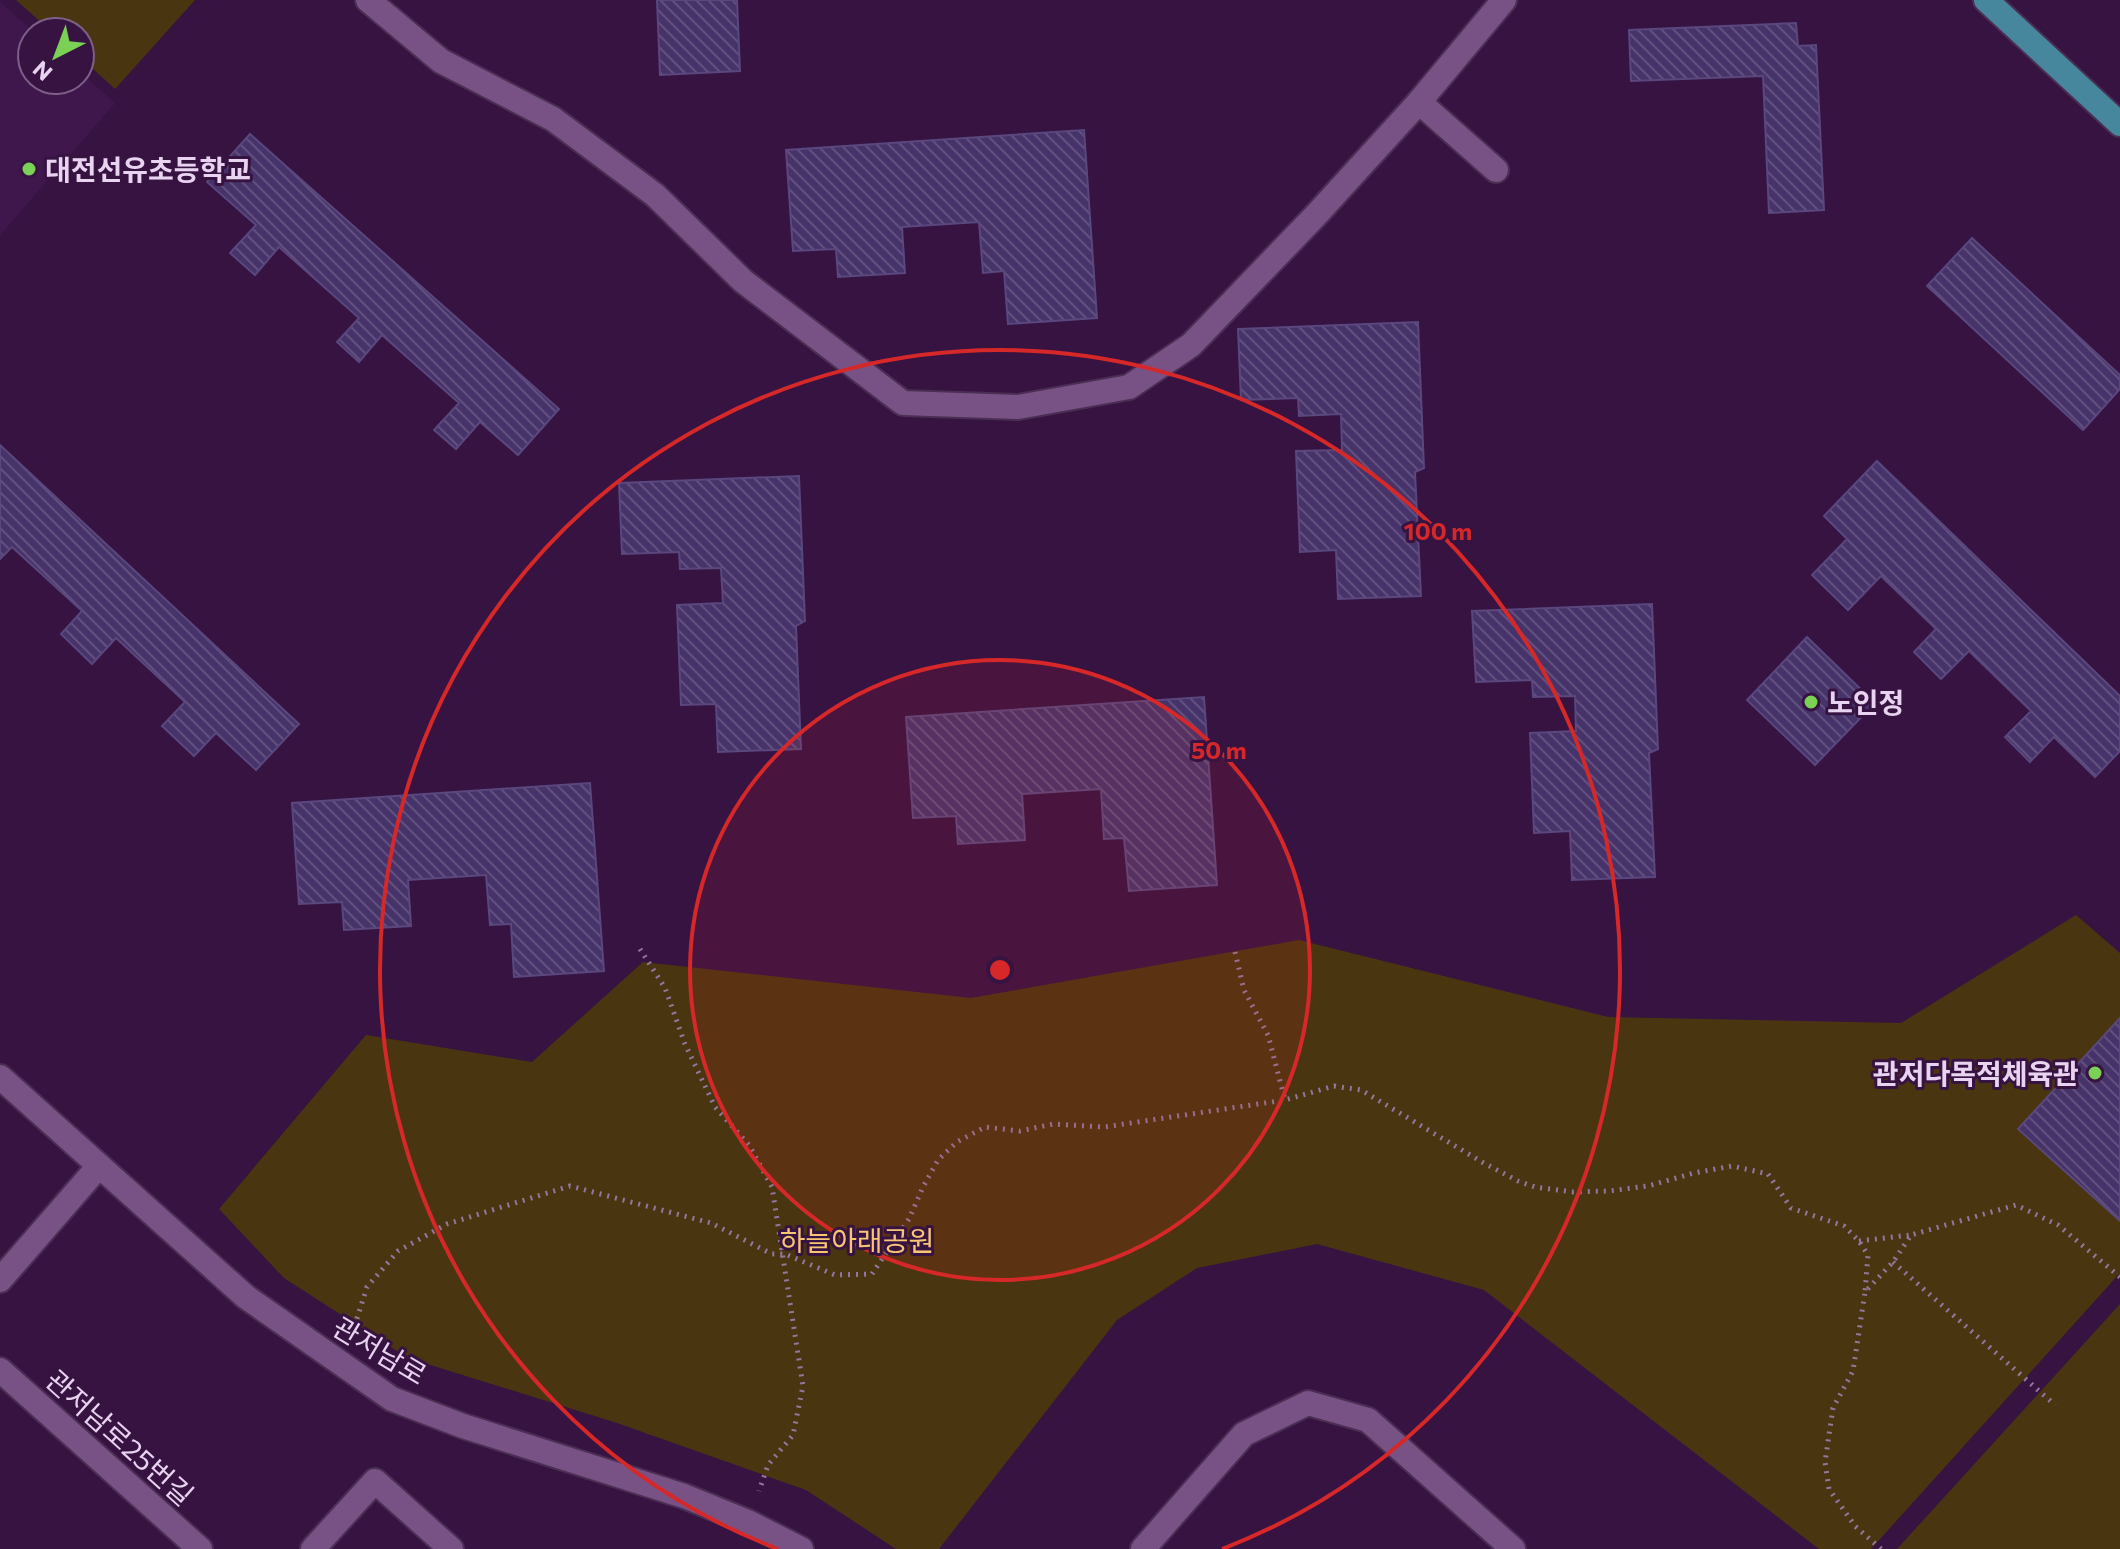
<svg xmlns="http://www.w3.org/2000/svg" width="2120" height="1549" font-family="Commissioner,'Noto Sans KR',sans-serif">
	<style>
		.built { fill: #40174c }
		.green { fill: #4a3511 }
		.building { fill: url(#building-back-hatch); stroke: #59477e; stroke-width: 2 }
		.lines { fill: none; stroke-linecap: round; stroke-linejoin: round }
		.minor-casing { stroke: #4a2e53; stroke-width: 28 }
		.major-casing { stroke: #4a2e53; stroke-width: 28 }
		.path { stroke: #93779c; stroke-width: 5; stroke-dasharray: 2 6; stroke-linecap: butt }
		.minor { stroke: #785285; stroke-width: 24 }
		.major { stroke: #46879e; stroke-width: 24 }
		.ring { fill: none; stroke: #d62828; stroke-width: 4 }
		.poi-dot { fill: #7bd156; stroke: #361341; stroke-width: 3 }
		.labels { text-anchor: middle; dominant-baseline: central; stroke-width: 6; stroke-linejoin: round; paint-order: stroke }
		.poi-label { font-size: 28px; font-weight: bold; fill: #e8d3f0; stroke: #361341; text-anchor: start }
		.park-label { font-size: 28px; fill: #f8c574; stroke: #361341 }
		.street-label { font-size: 28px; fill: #e8d3f0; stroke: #361341 }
		.centre { fill: #d62828; stroke: #361341; stroke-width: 4 }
		.ring-label { font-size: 24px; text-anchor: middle; font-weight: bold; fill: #d62828; stroke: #361341; stroke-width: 6; stroke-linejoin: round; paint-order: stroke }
	</style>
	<defs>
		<pattern id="building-back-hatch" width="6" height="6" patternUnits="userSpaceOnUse" patternTransform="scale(2)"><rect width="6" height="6" fill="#463369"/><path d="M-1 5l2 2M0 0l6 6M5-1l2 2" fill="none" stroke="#61507f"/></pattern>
	</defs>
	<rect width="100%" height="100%" fill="#361341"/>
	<polygon class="built" points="0,2 34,32 32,32 32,80 80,80 80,72 115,103 0,235"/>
	<g class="green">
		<polygon points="16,0 195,0 115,89 80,57 80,32 52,32"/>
		<polygon points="2076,915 2120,953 2120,1273 1871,1549 1819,1549 1484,1290 1317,1244 1197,1268 1117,1320 939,1549 896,1549 806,1490 617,1423 408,1358 284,1278 219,1209 366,1035 532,1062 643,962 971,998 1299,940 1608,1017 1901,1023"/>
		<polygon points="2120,1304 2120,1549 1897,1549"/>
	</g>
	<g class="building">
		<polygon points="657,0 737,0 740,71 660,75"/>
		<polygon points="1796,23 1798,46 1816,45 1824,210 1769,213 1763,76 1631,81 1629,30"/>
		<polygon points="1084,130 1097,318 1008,324 1004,271 983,273 979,222 902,227 905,273 838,277 836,249 793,251 786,150"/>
		<polygon points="250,134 559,409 518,455 480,422 456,449 434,430 459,403 382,335 359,362 337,342 359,318 279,247 255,275 230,253 256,225 207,182"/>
		<polygon points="1972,238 2120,375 2120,389 2083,430 1927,286"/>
		<polygon points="1418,322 1424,468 1415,472 1421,596 1338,599 1336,550 1300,552 1296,451 1342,450 1341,414 1299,416 1298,398 1241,400 1238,329"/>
		<polygon points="0,445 299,724 256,770 216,733 194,756 162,726 185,702 116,638 92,664 61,634 82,611 12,547 0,559"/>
		<polygon points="1877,461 2120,696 2120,751 2095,777 2054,737 2030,762 2005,737 2031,711 1969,651 1941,679 1914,652 1936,629 1881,576 1848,610 1812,575 1847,539 1824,516"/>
		<polygon points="799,476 805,621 796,626 801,749 718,752 716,704 681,705 677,605 723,603 721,568 680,569 679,552 622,554 619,483"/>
		<polygon points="1652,604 1658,749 1649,753 1655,877 1572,880 1570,831 1534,833 1530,733 1576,731 1575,696 1533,697 1532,680 1476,682 1472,611"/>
		<polygon points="1807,637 1875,703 1815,765 1747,700"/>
		<polygon points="1204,697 1217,885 1129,891 1124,838 1104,839 1101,789 1022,794 1025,840 958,844 956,816 913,818 906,717"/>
		<polygon points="590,783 604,971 514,977 511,924 490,925 486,875 408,880 411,926 344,930 342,902 299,904 292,803"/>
		<polygon points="2120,1018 2120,1221 2018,1129"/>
	</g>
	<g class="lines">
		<defs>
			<g id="minor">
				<polyline points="368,0 441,61 553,119 655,195 743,281 903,403 1018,407 1129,387 1191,345 1317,214 1419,102"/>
				<polyline points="1496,170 1419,102 1504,0"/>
				<polyline points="0,1077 246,1297 392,1399 463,1426 684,1496 748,1522 801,1549"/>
				<polyline points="0,1280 99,1166"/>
				<polyline points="0,1370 200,1549"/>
				<polyline points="313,1549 375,1481 451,1549"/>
				<polyline points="1143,1549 1244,1434 1308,1403 1368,1420 1513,1549"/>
			</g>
			<polyline id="major" points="1986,0 2120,124"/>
		</defs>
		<use href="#minor" class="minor-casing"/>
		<use href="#major" class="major-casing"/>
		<g class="path">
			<polyline points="640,949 665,988 685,1044 715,1107 749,1145 772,1187 803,1386 793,1435 768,1465 759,1491"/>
			<polyline points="1235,952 1244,990 1268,1035 1285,1100"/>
			<polyline points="1859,1241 1910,1235"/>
			<polyline points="1893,1262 2055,1405"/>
			<polyline points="352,1334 367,1287 398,1251 447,1224 570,1186 711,1223 772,1254 785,1254 835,1275 872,1274 909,1219 923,1187 938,1160 957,1142 985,1127 1020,1131 1053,1124 1104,1127 1285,1100 1334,1086 1361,1090 1482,1162 1518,1181 1535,1187 1573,1192 1609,1191 1648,1186 1694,1173 1732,1166 1768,1174 1791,1208 1844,1226 1859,1241 1868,1255 1865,1292"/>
			<polyline points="1881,1549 1855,1526 1829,1489 1825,1462 1833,1408 1853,1371 1865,1292 1893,1262 1911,1235 2016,1205 2058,1225 2120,1277"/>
		</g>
		<use href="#minor" class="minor"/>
		<use href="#major" class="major"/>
	</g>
	<circle cx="1000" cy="970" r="310" fill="#d62828" fill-opacity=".12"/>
	<g class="ring">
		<circle cx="1000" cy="970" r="310"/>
		<path d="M778 1549A620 620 0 1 1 1222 1549"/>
	</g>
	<g class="poi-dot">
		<circle cx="29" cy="169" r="8"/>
		<circle cx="1811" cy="702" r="8"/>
		<circle cx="2095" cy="1073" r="8"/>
	</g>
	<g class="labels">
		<g class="poi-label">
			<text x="45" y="169">대전선유초등학교</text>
			<text x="1827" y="702">노인정</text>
			<text x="2079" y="1073" text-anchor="end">관저다목적체육관</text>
		</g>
		<g class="park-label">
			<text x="857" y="1240">하늘아래공원</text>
		</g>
		<g class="street-label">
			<text transform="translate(380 1350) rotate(31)">관저남로</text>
			<text transform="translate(120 1437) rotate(42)">관저남로25번길</text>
		</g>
	</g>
	<circle cx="1000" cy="970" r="12" class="centre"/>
	<g class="ring-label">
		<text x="1438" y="540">100 m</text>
		<text x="1219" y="759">50 m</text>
	</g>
	<g transform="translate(56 56) rotate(222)"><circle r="38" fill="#361341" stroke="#7d6087" stroke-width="2"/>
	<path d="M0-6L14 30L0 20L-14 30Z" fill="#7bd156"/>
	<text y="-12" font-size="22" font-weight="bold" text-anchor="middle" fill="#e8d3f0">N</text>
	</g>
</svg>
